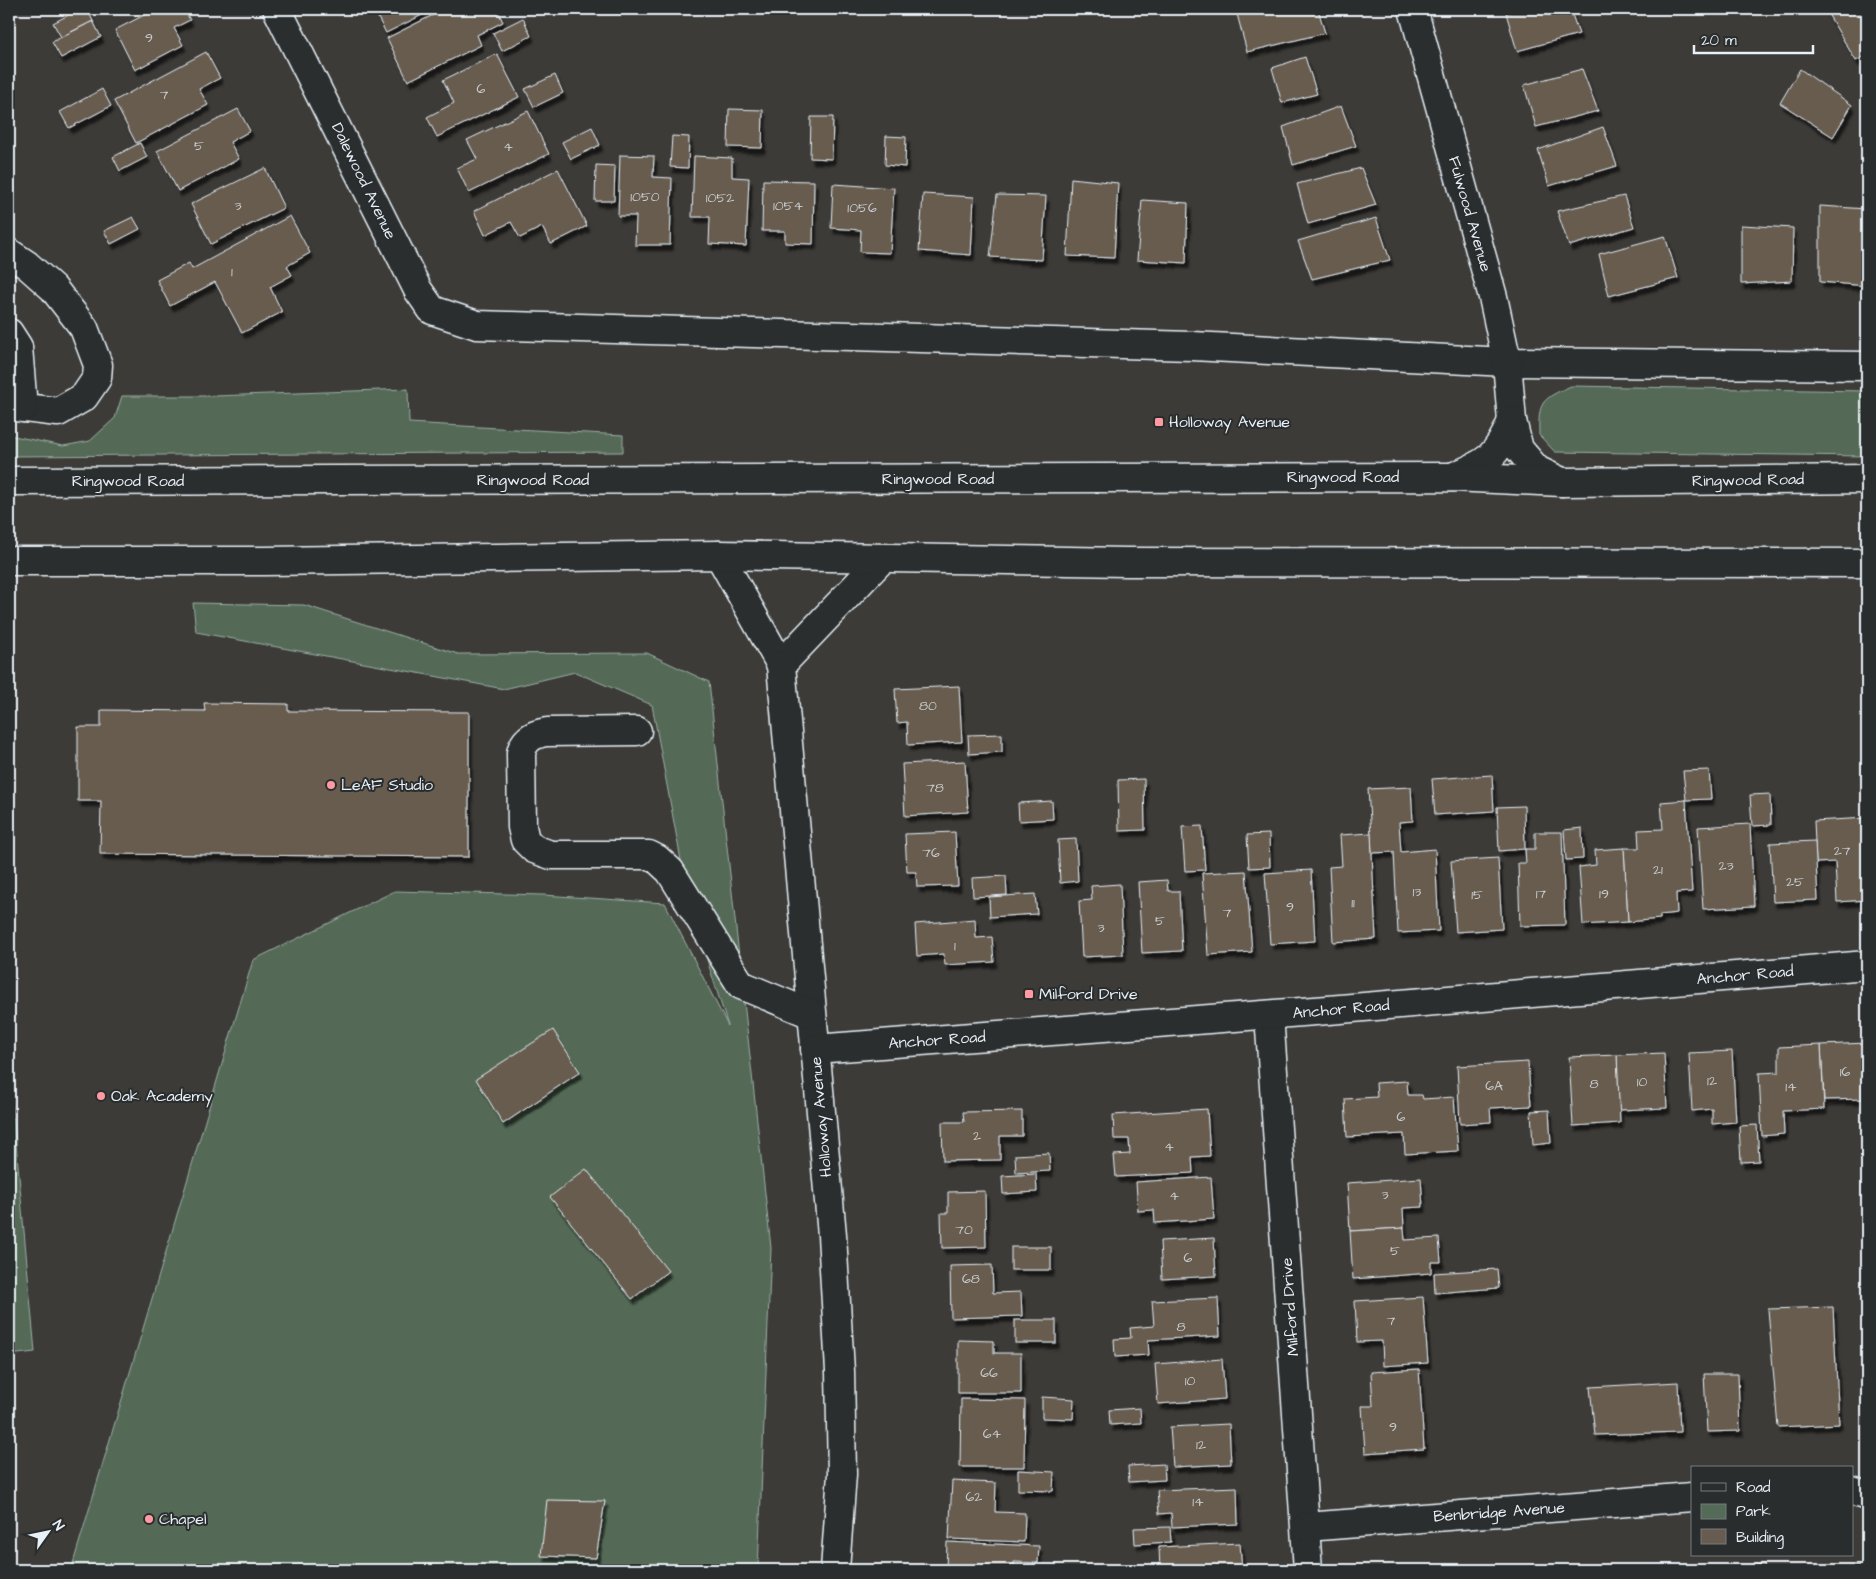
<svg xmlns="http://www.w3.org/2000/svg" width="1876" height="1579" font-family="'Architects Daughter',sans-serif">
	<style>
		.green { fill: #546b57; stroke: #9eaea8 }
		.building { fill: #675c4f; stroke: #e8f1f8; filter: url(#shadow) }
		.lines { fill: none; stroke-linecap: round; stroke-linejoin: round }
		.minor-casing { stroke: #e8f1f8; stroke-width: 31 }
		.highway-casing { stroke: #e8f1f8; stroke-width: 31 }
		.minor { stroke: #2a2d2e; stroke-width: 28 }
		.highway { stroke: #2a2d2e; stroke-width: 28 }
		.poi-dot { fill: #ff9aa2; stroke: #2a2d2e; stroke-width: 2 }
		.labels { text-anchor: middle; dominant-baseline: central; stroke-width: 4; stroke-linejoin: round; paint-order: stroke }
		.number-label { font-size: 14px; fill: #c8ccce }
		.street-label { font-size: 16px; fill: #e8f1f8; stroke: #2a2d2e }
		.poi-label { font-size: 16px; fill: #e8f1f8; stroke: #2a2d2e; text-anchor: start }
	</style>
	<defs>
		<filter id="shadow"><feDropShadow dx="3" dy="5.5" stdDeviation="1" flood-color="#0009"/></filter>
	</defs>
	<rect width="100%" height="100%" fill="#3c3b38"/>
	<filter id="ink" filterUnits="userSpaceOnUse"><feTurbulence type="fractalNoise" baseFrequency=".02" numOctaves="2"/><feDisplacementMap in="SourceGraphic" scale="10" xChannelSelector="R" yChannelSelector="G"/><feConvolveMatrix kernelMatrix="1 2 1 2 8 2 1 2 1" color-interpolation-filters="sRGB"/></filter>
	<g filter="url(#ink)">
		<g class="green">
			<path d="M1571 386 1867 391V456L1555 452 1539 435C1538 402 1541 399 1571 386Z"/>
			<polygon points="408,389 409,423 623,435 623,452 9,456 9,435 63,446 90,441 115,418 122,396 214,396"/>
			<polygon points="193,603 304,605 458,654 647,653 709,682 771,1248 758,1570 71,1570 253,960 395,891 543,895 665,903 728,1026 689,903 652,705 575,672 504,689 196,632"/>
			<polygon points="9,1066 35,1352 9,1355"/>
		</g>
		<g class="building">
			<polygon points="80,9 87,9 93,21 61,37 53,23"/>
			<polygon points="156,9 184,9 190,20 174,28 183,45 135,70 115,30"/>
			<polygon points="391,9 434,9 386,33 377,16"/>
			<polygon points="445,9 497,9 503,22 477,35 481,45 408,81 387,38"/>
			<polygon points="1255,9 1318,9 1325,33 1247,52 1237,14"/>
			<polygon points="1522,9 1570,9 1579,34 1517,51 1506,13"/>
			<polygon points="1825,9 1867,9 1867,55 1856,61"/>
			<polygon points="523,18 531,36 502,51 493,33"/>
			<polygon points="93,21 101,37 61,58 52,42"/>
			<polygon points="206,52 220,78 199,89 208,105 136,143 114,101"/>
			<polygon points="497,54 519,97 437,137 427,117 454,103 443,80"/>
			<polygon points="1305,57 1317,94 1282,103 1272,68"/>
			<polygon points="1582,69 1598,111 1536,127 1524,85"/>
			<polygon points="1800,69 1852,105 1833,137 1780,103"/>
			<polygon points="555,75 563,93 534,107 525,89"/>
			<polygon points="102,89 111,106 69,128 60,112"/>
			<polygon points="1341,106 1356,146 1293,165 1283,127"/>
			<polygon points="238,109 250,131 230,142 239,159 178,191 157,151"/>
			<polygon points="729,109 763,110 762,148 728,147"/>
			<polygon points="528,111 549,154 469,193 457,168 477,159 467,140"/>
			<polygon points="811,117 833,117 832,159 810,158"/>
			<polygon points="592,127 600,145 571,159 562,142"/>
			<polygon points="1603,127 1617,166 1549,186 1538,150"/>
			<polygon points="672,136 689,137 688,168 670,167"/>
			<polygon points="886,136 906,137 905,167 885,165"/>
			<polygon points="140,143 147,157 120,171 113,157"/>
			<polygon points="620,155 654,156 653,177 672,178 670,245 635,245 636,216 618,216"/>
			<polygon points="694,156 732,158 732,177 749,178 746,246 709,244 710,217 692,217"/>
			<polygon points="596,165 615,166 614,201 595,201"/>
			<polygon points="265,168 284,208 211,244 191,204"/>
			<polygon points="1361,168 1376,205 1308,224 1297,184"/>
			<polygon points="558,169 587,226 551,244 542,227 520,238 511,222 485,235 474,211"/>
			<polygon points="1071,178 1118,183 1114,258 1067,256"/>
			<polygon points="763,180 814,181 813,244 785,243 785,231 762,231"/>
			<polygon points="833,184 894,188 890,253 860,252 861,230 831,228"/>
			<polygon points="923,194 974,197 971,255 919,251"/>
			<polygon points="997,195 1046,196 1042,260 990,257"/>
			<polygon points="1624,196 1634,227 1569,246 1557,211"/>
			<polygon points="1142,200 1188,203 1186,263 1137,260"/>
			<polygon points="1820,206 1867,209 1867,286 1820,282"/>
			<polygon points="290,216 310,253 287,266 292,275 270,287 282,312 242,333 215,282 170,306 157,280 189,263 192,269"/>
			<polygon points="133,217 140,229 111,244 104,231"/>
			<polygon points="1376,218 1390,260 1312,279 1298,241"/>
			<polygon points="1741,225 1793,228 1792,281 1741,284"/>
			<polygon points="1665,236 1678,278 1609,296 1599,254"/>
			<polygon points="959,686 962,742 908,745 907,722 897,723 895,689"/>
			<polygon points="204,703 288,704 288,711 469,712 469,857 100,854 101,801 78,801 78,727 101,727 101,710 205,711"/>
			<polygon points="1002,734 1002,752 969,754 968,735"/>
			<polygon points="965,761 968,812 905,816 902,764"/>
			<polygon points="1709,770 1711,799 1686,800 1683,771"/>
			<polygon points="1492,775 1494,811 1435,815 1432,779"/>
			<polygon points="1144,779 1145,830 1119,831 1118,780"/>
			<polygon points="1411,787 1413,821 1399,822 1401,852 1435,849 1439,931 1398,933 1394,852 1372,853 1368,789"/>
			<polygon points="1770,794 1771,825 1752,826 1750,795"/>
			<polygon points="1686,800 1692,892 1676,893 1677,913 1660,915 1660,919 1628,922 1624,848 1639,848 1638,830 1663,829 1661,802"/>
			<polygon points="1052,801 1053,819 1019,821 1018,803"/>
			<polygon points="1524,806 1525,849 1499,851 1497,807"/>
			<polygon points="1867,818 1867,900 1837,902 1835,862 1816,863 1814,821"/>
			<polygon points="1750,824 1754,906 1703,909 1698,827"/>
			<polygon points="1202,826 1205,870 1185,871 1182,827"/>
			<polygon points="1582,828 1583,859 1566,860 1564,830"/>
			<polygon points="955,832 958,886 917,887 916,872 907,872 905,834"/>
			<polygon points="1535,832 1562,832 1565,925 1520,926 1518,863 1526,863 1525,849 1535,849"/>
			<polygon points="1371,833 1376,939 1333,942 1329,867 1342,866 1340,835"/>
			<polygon points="1269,834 1270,867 1249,868 1247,835"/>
			<polygon points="1076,839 1078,881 1060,883 1058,840"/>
			<polygon points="1815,841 1818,900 1773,902 1770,843"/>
			<polygon points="1624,848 1628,922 1583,925 1579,867 1596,865 1595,850"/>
			<polygon points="1498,858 1502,929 1456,932 1451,861"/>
			<polygon points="1311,870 1315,941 1270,944 1265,873"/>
			<polygon points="1246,871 1252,952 1208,955 1202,873"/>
			<polygon points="1006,876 1007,895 973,897 972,878"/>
			<polygon points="1167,880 1168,891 1179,891 1182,951 1142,953 1138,882"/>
			<polygon points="1120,884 1123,955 1082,957 1079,901 1092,900 1091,886"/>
			<polygon points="1035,894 1037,914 990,917 989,897"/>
			<polygon points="975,919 976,938 992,937 994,962 945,965 944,954 917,956 915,924"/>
			<polygon points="553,1030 580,1072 503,1124 476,1079"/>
			<polygon points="1867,1043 1867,1099 1824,1100 1821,1045"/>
			<polygon points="1821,1045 1824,1109 1783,1111 1784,1134 1762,1136 1759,1073 1779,1072 1779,1047"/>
			<polygon points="1732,1051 1736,1122 1712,1124 1712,1109 1692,1111 1689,1053"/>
			<polygon points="1664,1053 1667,1108 1619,1110 1617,1055"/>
			<polygon points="1617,1055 1620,1123 1573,1126 1569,1057"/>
			<polygon points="1528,1062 1531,1106 1490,1108 1491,1122 1460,1124 1457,1066"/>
			<polygon points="1407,1081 1408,1095 1422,1095 1423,1099 1454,1097 1458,1151 1405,1154 1404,1134 1347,1137 1345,1099 1377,1097 1376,1083"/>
			<polygon points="1207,1109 1210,1156 1192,1157 1193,1173 1116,1177 1114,1155 1130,1154 1129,1139 1114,1139 1113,1115"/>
			<polygon points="1549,1110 1551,1143 1533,1145 1531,1111"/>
			<polygon points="1022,1111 1022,1136 1000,1136 1000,1160 943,1161 942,1122 964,1122 963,1112"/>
			<polygon points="1757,1125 1759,1161 1741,1162 1739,1126"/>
			<polygon points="1049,1153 1050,1171 1016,1173 1015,1155"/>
			<polygon points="586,1169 668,1271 632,1299 550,1197"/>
			<polygon points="1036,1174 1037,1192 1003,1194 1002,1176"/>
			<polygon points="1211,1177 1214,1219 1155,1223 1154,1210 1138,1211 1136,1182"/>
			<polygon points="1421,1178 1423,1207 1403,1208 1404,1228 1350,1231 1347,1183"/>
			<polygon points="985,1191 986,1247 942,1248 941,1213 948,1213 948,1192"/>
			<polygon points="1404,1228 1405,1240 1439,1238 1441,1262 1431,1262 1431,1273 1353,1279 1350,1231"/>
			<polygon points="1214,1238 1216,1276 1162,1279 1160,1241"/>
			<rect x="1011" y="1247" width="40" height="23"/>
			<polygon points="992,1265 993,1293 1021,1292 1022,1316 951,1318 950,1266"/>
			<polygon points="1497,1269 1499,1288 1435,1293 1434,1273"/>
			<polygon points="1423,1297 1428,1363 1383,1366 1382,1341 1357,1342 1355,1301"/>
			<polygon points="1218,1298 1220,1336 1148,1340 1149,1355 1115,1357 1114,1339 1131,1338 1130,1328 1154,1326 1152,1301"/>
			<polygon points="1833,1307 1839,1424 1778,1427 1768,1309"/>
			<rect x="1015" y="1320" width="41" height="23"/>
			<polygon points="958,1340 994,1341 994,1353 1021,1353 1021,1393 958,1393"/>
			<polygon points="1222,1359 1225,1399 1158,1404 1155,1364"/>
			<polygon points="1419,1369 1424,1449 1365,1453 1362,1406 1373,1406 1371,1372"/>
			<polygon points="1704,1374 1738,1374 1740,1431 1707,1432"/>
			<polygon points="1678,1382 1680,1432 1595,1435 1590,1387"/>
			<polygon points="1042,1397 1074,1399 1073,1419 1042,1418"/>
			<polygon points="961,1399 1025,1400 1024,1467 960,1467"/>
			<polygon points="1140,1408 1141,1423 1110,1425 1109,1410"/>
			<polygon points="1229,1424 1231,1464 1173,1467 1170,1427"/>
			<polygon points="1164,1464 1165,1480 1129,1482 1128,1466"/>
			<polygon points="1018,1470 1054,1472 1053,1491 1018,1490"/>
			<polygon points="952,1481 996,1483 995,1512 1025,1513 1024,1542 949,1539"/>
			<polygon points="1237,1487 1238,1524 1172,1527 1171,1513 1159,1514 1157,1490"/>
			<polygon points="547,1500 605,1501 596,1558 541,1556"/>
			<polygon points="1170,1527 1171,1542 1135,1544 1134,1528"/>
			<polygon points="947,1542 1039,1546 1038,1563 1014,1562 1014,1570 946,1570"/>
			<polygon points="1240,1543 1242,1570 1160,1570 1159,1547"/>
			<polygon points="1764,1564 1765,1570 1712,1569"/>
			<polygon points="1867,1564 1867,1570 1822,1570"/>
		</g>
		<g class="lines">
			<defs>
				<g id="minor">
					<polyline points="277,9 418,290 432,310 477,325 1192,346 1507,362 1867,366"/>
					<polyline points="1413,9 1493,297 1507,362 1512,421 1519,449 1537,470 1562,482"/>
					<polyline points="9,253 27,265 53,288 84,328 98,365 97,378 84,397 58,412 9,406"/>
					<polyline points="9,333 18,347 23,408"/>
					<path d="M1452 477C1487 463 1497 457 1512 421"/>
					<polyline points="719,555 781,665 882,559"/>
					<polyline points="781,665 832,1235 840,1371 842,1474 835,1570"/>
					<path d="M637 731 547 732C533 734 524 739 521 753L522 827 525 840 534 849 551 855H649L657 859 670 871 741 985 811 1014"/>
					<polyline points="1269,1015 1308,1570"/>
					<polyline points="815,1049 1328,1010 1867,965"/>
					<polyline points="1852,1491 1867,1496"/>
					<polyline points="1306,1527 1692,1497"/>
				</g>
				<g id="highway">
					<polyline points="9,481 1452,477 1562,482 1867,479"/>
					<polyline points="9,561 265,561 719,555 1126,562 1867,563"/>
				</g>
			</defs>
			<use href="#minor" class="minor-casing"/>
			<use href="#highway" class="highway-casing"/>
			<use href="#minor" class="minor"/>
			<use href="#highway" class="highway"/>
		</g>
	</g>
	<g class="poi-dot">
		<rect x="1154" y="417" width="10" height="10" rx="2.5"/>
		<circle cx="331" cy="785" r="5"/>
		<rect x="1024" y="989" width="10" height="10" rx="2.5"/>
		<circle cx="101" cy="1096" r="5"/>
		<circle cx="149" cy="1519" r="5"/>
	</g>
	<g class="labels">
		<g class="number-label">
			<text x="149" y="38">9</text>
			<text x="481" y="89">6</text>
			<text x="164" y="95">7</text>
			<text x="199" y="146">5</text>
			<text x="508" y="147">4</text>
			<text x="645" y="197">1050</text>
			<text x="720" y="198">1052</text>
			<text x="238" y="206">3</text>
			<text x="788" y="206">1054</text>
			<text x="862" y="208">1056</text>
			<text x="232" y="272">1</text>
			<text x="928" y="706">80</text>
			<text x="935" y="788">78</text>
			<text x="1842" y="851">27</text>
			<text x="931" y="853">76</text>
			<text x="1726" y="866">23</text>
			<text x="1658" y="870">21</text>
			<text x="1795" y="882">25</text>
			<text x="1417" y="892">13</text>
			<text x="1541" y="894">17</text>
			<text x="1604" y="894">19</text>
			<text x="1477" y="895">15</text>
			<text x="1353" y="903">11</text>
			<text x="1290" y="907">9</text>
			<text x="1227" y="913">7</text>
			<text x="1160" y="921">5</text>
			<text x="1101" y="928">3</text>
			<text x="955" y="946">1</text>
			<text x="1845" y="1072">16</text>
			<text x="1712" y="1081">12</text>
			<text x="1642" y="1082">10</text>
			<text x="1594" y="1084">8</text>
			<text x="1494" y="1086">6A</text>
			<text x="1791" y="1087">14</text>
			<text x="1401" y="1117">6</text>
			<text x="977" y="1136">2</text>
			<text x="1169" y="1147">4</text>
			<text x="1385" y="1195">3</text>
			<text x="1174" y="1196">4</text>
			<text x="964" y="1230">70</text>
			<text x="1395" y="1251">5</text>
			<text x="1188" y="1258">6</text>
			<text x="971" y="1279">68</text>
			<text x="1391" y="1321">7</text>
			<text x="1181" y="1327">8</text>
			<text x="989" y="1373">66</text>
			<text x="1190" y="1381">10</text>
			<text x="1393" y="1427">9</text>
			<text x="992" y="1434">64</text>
			<text x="1201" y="1445">12</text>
			<text x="974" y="1497">62</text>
			<text x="1198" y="1502">14</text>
		</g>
		<g class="street-label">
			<text transform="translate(364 181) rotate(64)">Dalewood Avenue</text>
			<text transform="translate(1470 214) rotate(74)">Fulwood Avenue</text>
			<text x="1343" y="477">Ringwood Road</text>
			<text x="938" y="479">Ringwood Road</text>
			<text x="533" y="480">Ringwood Road</text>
			<text transform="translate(1748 480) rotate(-1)">Ringwood Road</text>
			<text x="128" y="481">Ringwood Road</text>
			<text transform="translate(1745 975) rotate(-5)">Anchor Road</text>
			<text transform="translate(1341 1009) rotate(-5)">Anchor Road</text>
			<text transform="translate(937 1040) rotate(-4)">Anchor Road</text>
			<text transform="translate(821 1117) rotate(-95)">Holloway Avenue</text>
			<text transform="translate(1290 1307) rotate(-94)">Milford Drive</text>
			<text transform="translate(1499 1512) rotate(-4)">Benbridge Avenue</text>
		</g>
		<g class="poi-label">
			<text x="1169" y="422">Holloway Avenue</text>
			<text x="341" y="785">LeAF Studio</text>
			<text x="1039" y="994">Milford Drive</text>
			<text x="111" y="1096">Oak Academy</text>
			<text x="159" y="1519">Chapel</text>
		</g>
	</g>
	<rect width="1876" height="1579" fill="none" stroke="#2a2d2e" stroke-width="30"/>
	<rect x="15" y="15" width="1846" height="1549" fill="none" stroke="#e8f1f8" stroke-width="2" filter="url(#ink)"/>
	<rect x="1691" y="1466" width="162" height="90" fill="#2a2d2e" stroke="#767b7f"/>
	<rect x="1701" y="1483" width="25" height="8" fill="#2a2d2e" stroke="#767b7f"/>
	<text x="1736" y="1492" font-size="15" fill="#e8f1f8">Road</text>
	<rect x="1701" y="1504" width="25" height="15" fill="#546b57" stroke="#767b7f"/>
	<text x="1736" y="1516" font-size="15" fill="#e8f1f8">Park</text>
	<rect x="1701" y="1529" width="25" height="15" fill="#675c4f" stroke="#767b7f"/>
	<text x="1736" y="1542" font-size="15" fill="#e8f1f8">Building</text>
	<g transform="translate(48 1532) rotate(57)" stroke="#2a2d2e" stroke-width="4" paint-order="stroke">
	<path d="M0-4L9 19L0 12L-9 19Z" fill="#e8f1f8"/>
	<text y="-8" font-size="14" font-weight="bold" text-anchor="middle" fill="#e8f1f8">N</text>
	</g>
	<path d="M1694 45v8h119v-8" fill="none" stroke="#e8f1f8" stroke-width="2.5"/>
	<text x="1701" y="45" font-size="15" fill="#e8f1f8" stroke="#2a2d2e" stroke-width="4" paint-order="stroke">20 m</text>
</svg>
